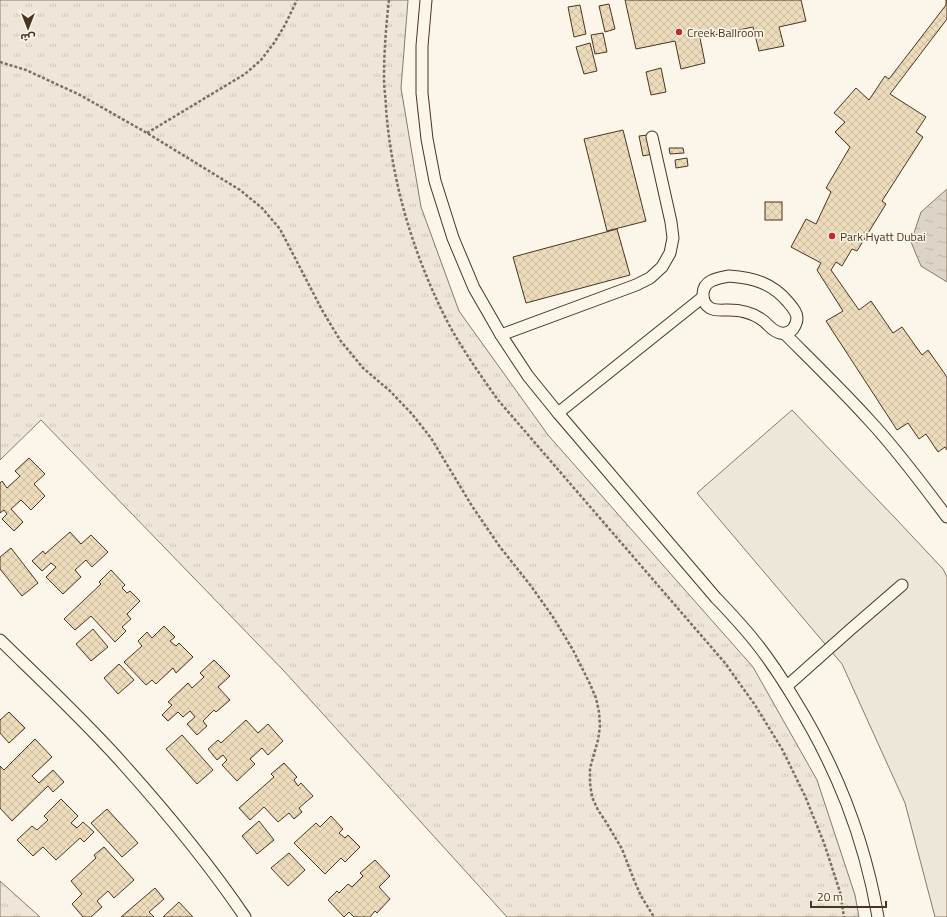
<svg xmlns="http://www.w3.org/2000/svg" width="947" height="917" font-family="'Titillium Web','Noto Sans Arabic',sans-serif">
	<style>
		.grass { fill: url(#grass-tufts); stroke: #887966 }
		.parking { fill: #ede7d9; stroke: #887966 }
		.water { fill: url(#water-ripples); stroke: #887966 }
		.building { fill: url(#building-cross-hatch); stroke: #4a3520 }
		.lines { fill: none; stroke-linecap: round; stroke-linejoin: round }
		.lane-casing { stroke: #4a3520; stroke-width: 13 }
		.path { stroke: #7f6f5c; stroke-width: 2.5; stroke-dasharray: 3 2; stroke-linecap: butt }
		.lane { stroke: #fbf6e9; stroke-width: 11 }
		.poi-dot { fill: #c62828; stroke: #fbf6e9; stroke-width: 1.5 }
		.labels { text-anchor: middle; dominant-baseline: central; stroke-width: 3; stroke-linejoin: round; paint-order: stroke }
		.poi-label { font-size: 12px; fill: #4a3520; stroke: #fbf6e9; text-anchor: start }
	</style>
	<defs>
		<pattern id="grass-tufts" width="24" height="20" patternUnits="userSpaceOnUse"><rect width="24" height="20" fill="#ede6d9"/><path d="M3 7l-1-3M5 7V3M7 7l1-3M15 17l-1-3M17 17v-4M19 17l1-3" fill="none" stroke="#cdc6ba"/></pattern>
		<pattern id="water-ripples" width="26" height="14" patternUnits="userSpaceOnUse"><rect width="26" height="14" fill="#dcd4c6"/><path d="M2 4q2-2 4 0t4 0M15 11q2-2 4 0t4 0" fill="none" stroke="#beb7aa"/></pattern>
		<pattern id="building-cross-hatch" width="8" height="8" patternUnits="userSpaceOnUse"><rect width="8" height="8" fill="#ecdcbc"/><path d="M0 0l8 8M0 8l8-8" fill="none" stroke="#ccbda1"/></pattern>
	</defs>
	<rect width="100%" height="100%" fill="#fbf6e9"/>
	<g class="grass">
		<polygon points="0,0 408,0 401,88 421,207 459,311 548,435 753,667 817,780 855,895 859,917 507,917 284,671 41,420 0,460"/>
		<polygon points="0,881 40,917 0,917"/>
	</g>
	<polygon class="parking" points="792,410 897,520 943,569 947,577 947,917 935,917 905,803 842,664 697,493"/>
	<polygon class="water" points="947,189 947,282 921,266 911,242 921,212"/>
	<g class="building">
		<polygon points="625,0 801,0 806,21 779,27 784,46 759,51 753,27 700,38 705,63 681,69 675,41 636,49"/>
		<polygon points="946,0 947,0 947,19 890,94 926,117 916,132 923,137 882,201 886,204 857,251 852,249 842,266 836,262 831,270 859,310 871,301 893,333 902,327 922,355 928,350 947,377 947,450 945,447 938,452 926,434 919,439 908,423 897,430 826,321 843,311 817,270 821,263 791,247 806,219 816,224 831,192 826,188 850,147 835,132 845,122 834,113 856,88 869,100 885,76 889,79 946,5"/>
		<polygon points="609,4 615,29 605,32 599,6"/>
		<polygon points="580,5 586,34 574,37 568,7"/>
		<polygon points="603,33 607,52 595,54 591,35"/>
		<polygon points="590,43 597,71 584,74 576,47"/>
		<polygon points="661,68 666,92 651,95 646,72"/>
		<polygon points="623,130 646,221 607,231 584,139"/>
		<polygon points="648,135 652,154 643,156 639,136"/>
		<polygon points="669,148 683,148 684,153 670,154"/>
		<polygon points="687,158 688,166 676,168 675,160"/>
		<rect x="765" y="202" width="17" height="18"/>
		<polygon points="617,229 630,275 526,303 513,257"/>
		<polygon points="29,458 45,474 34,484 45,496 31,510 21,500 11,509 23,522 14,531 2,519 7,514 4,510 0,513 0,483 2,481 7,488 20,476 15,471"/>
		<polygon points="70,532 81,544 91,535 108,552 92,567 86,560 75,570 81,577 63,594 46,577 56,567 51,563 42,571 32,561 43,551 45,554"/>
		<polygon points="11,548 38,583 22,596 0,569 0,557"/>
		<polygon points="111,570 125,585 122,588 127,593 130,591 140,601 127,614 131,619 122,627 126,631 115,642 91,616 75,630 64,619 101,584 99,582"/>
		<polygon points="164,626 175,637 170,641 176,646 179,643 193,657 176,673 173,668 156,684 152,680 146,685 124,662 142,646 138,641 147,632 152,638"/>
		<polygon points="93,629 108,647 91,661 76,644"/>
		<polygon points="214,660 230,676 218,687 230,700 216,712 214,710 203,721 207,726 197,735 187,724 195,717 190,711 183,717 178,712 168,721 162,715 172,705 168,702 188,683 192,688 204,677 200,673"/>
		<polygon points="119,664 134,680 118,694 104,678"/>
		<polygon points="9,712 25,728 9,743 0,733 0,720"/>
		<polygon points="246,720 258,733 268,724 283,741 268,755 262,748 250,759 255,764 237,781 222,765 227,760 223,755 217,760 208,749 218,740 221,743"/>
		<polygon points="182,735 213,770 197,784 166,749"/>
		<polygon points="35,739 52,757 32,776 39,783 53,770 64,782 53,792 48,786 12,821 0,808 0,766 4,770"/>
		<polygon points="284,763 297,777 294,780 298,786 301,783 313,796 299,808 302,812 294,819 289,813 278,822 264,807 250,820 239,808 274,777 271,774"/>
		<polygon points="61,799 78,816 71,823 77,828 83,822 94,832 84,842 80,838 56,860 43,847 33,856 17,840 32,826 37,830 48,820 44,816"/>
		<polygon points="107,809 138,843 122,857 91,823"/>
		<polygon points="331,816 343,829 339,833 345,838 348,835 360,847 345,862 341,858 325,874 294,843 316,823 320,827"/>
		<polygon points="259,821 274,840 257,854 242,836"/>
		<polygon points="104,847 134,880 114,898 108,891 97,901 102,907 91,917 83,917 72,904 82,894 71,881 96,858 94,855"/>
		<polygon points="289,853 305,870 288,886 271,868"/>
		<polygon points="375,860 390,876 379,887 390,899 377,913 375,911 370,917 354,917 349,912 344,917 328,900 337,891 339,893 348,884 352,887 363,876 360,873"/>
		<polygon points="155,888 164,899 149,912 154,917 121,917"/>
		<polygon points="179,902 193,917 163,917"/>
	</g>
	<g class="lines">
		<defs>
			<g id="lane">
				<path d="M426 0 422 46V93L427 139 435 181 453 238 474 288 501 335 528 376 558 413 716 598C725 607 733 616 741 625 761 647 778 672 793 697 836 766 864 836 878 917"/>
				<path d="M729 276C754 278 772 283 788 302 792 307 797 312 797 318 797 322 795 326 793 329 785 337 776 333 769 326 759 315 744 310 728 310 723 310 715 311 710 308 700 302 701 286 711 281 717 278 723 277 729 276Z"/>
				<path d="M785 334C814 363 843 391 870 421 898 451 922 484 947 517"/>
				<polyline points="501,335 636,285 650,278 662,267 670,253 673,238 671,222 652,137"/>
				<polyline points="558,413 703,297"/>
				<path d="M0 640C42 681 85 721 124 765 167 813 209 864 245 917"/>
				<polyline points="787,686 851,629 902,585"/>
			</g>
		</defs>
		<use href="#lane" class="lane-casing"/>
		<g class="path">
			<path d="M389 0C386 26 384 52 384 79 384 89 386 99 386 109 392 182 412 250 444 315 459 345 479 373 498 400L725 663 755 705 782 749 805 796 824 843 840 892 844 917"/>
			<polyline points="0,62 26,70 80,95 147,133 240,190 262,208 280,229 322,310 340,340 363,368 390,391 412,414 431,438 472,506 500,547 531,586 553,617 573,650 590,684 596,698 599,712 600,726 598,740 590,768 590,783 592,797 598,810 606,822 622,849 634,880 641,896 654,917"/>
			<polyline points="147,133 245,74 261,60 274,43 285,25 297,0"/>
		</g>
		<use href="#lane" class="lane"/>
	</g>
	<g class="poi-dot">
		<circle cx="679" cy="32" r="4"/>
		<circle cx="832" cy="236" r="4"/>
	</g>
	<g class="labels">
		<g class="poi-label">
			<text x="687" y="32">Creek Ballroom</text>
			<text x="840" y="236">Park Hyatt Dubai</text>
		</g>
	</g>
	<g transform="translate(28 28) rotate(180)" stroke="#fbf6e9" stroke-width="3" paint-order="stroke">
	<path d="M0-3L7 15L0 10L-7 15Z" fill="#4a3520"/>
	<text y="-6" font-size="11" font-weight="bold" text-anchor="middle" fill="#4a3520">ش</text>
	</g>
	<path d="M811 901v6h75v-6" fill="none" stroke="#4a3520" stroke-width="2"/>
	<text x="817" y="901" font-size="12" fill="#4a3520" stroke="#fbf6e9" stroke-width="3" paint-order="stroke">20 m</text>
</svg>
